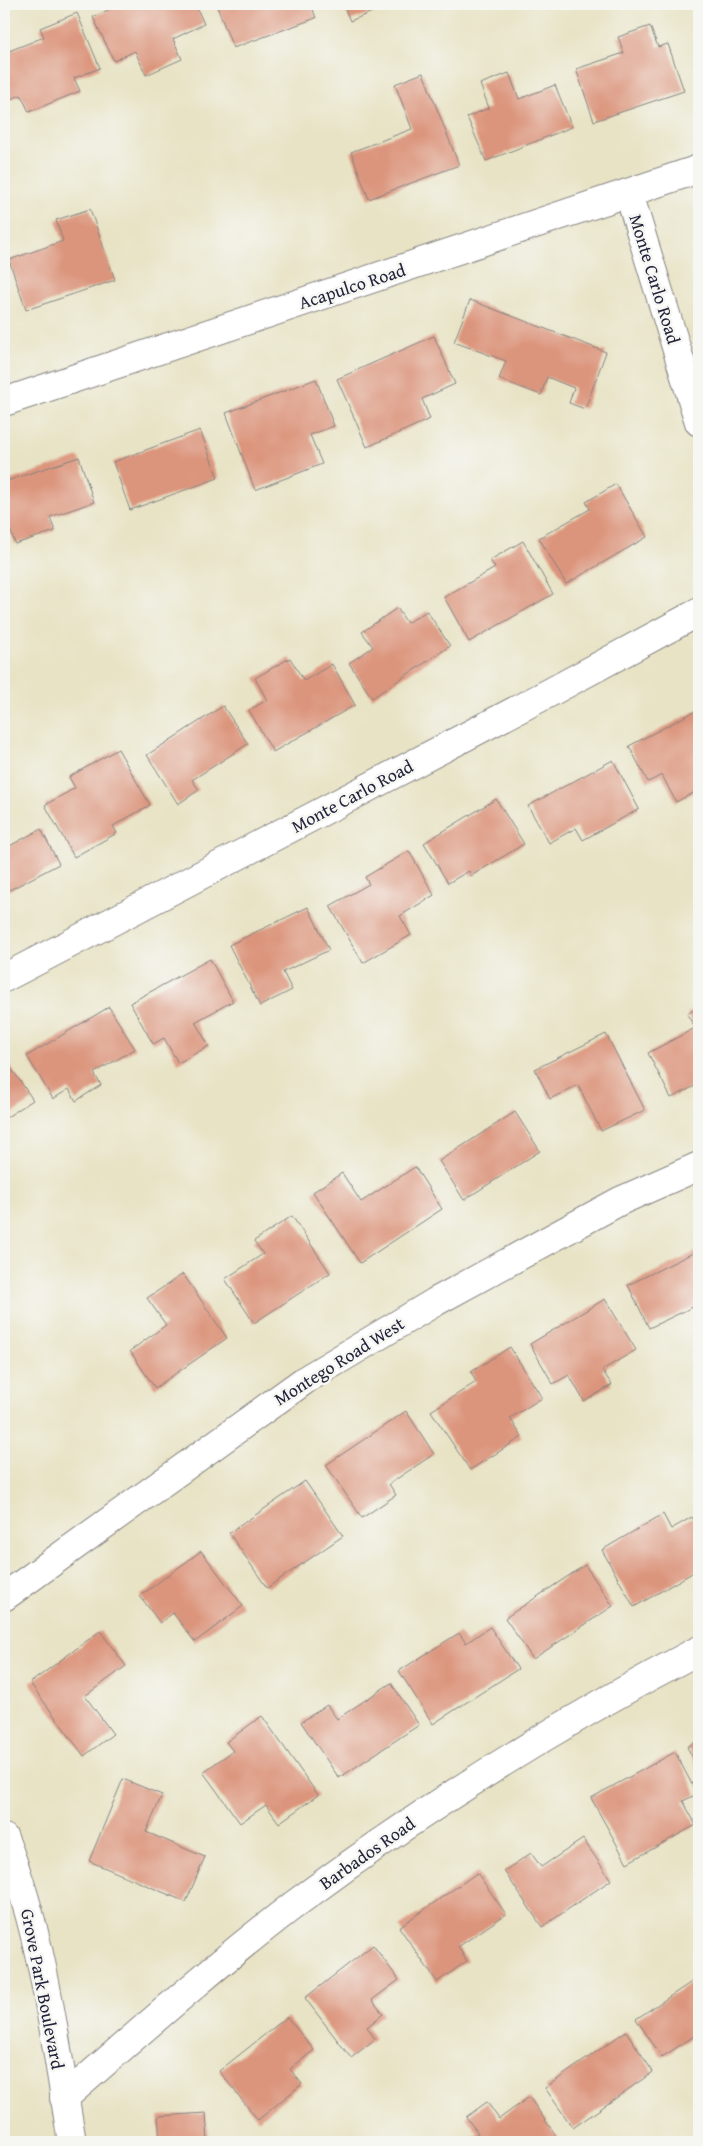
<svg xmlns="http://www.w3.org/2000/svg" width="703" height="2146" font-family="'Gentium Book Plus',serif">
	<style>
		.building { fill: #dc957d }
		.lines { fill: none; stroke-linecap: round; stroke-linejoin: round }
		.street-casing { stroke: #858280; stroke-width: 30 }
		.street { stroke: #fff; stroke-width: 28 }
		.labels { text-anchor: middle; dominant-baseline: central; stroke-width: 5; stroke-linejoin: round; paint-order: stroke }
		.street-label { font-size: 18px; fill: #22223b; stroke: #f6f6f2 }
	</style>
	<rect width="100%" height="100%" fill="#f6f6f2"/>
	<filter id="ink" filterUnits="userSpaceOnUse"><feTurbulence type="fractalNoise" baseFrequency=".02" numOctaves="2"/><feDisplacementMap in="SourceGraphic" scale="10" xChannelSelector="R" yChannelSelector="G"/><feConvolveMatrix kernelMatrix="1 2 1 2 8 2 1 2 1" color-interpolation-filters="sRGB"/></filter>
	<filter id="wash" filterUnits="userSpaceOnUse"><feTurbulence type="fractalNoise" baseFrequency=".0096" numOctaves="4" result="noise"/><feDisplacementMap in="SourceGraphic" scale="20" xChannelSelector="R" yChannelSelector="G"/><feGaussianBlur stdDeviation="1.12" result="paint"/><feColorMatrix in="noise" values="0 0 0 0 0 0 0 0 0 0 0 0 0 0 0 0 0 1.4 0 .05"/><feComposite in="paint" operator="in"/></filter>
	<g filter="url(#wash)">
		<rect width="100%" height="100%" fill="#e8e3c5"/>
		<g id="blocks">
			<g class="building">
				<polygon points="121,4 195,4 204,24 173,39 182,59 146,75 135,51 114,61 93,17"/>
				<polygon points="216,4 311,4 316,18 233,48"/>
				<polygon points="343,4 392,4 350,21"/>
				<polygon points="77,13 100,68 74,78 80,91 29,112 21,95 6,101 4,96 4,53 44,37 40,28"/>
				<polygon points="650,26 658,47 668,44 684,91 594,121 576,69 624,53 618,37"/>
				<polygon points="423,73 459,165 369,199 351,152 412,129 395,84"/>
				<polygon points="509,73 519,99 555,85 572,127 486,161 467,117 489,108 480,84"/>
				<polygon points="90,209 115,280 26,310 9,260 63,241 56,220"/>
				<polygon points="470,300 606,352 585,409 569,403 574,388 547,377 541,395 499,379 506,361 454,342"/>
				<polygon points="434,336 455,384 422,399 430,419 367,447 337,379"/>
				<polygon points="316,379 334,426 310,435 322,464 255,490 226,413"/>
				<polygon points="200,430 218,478 130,510 113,462"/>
				<polygon points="79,457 94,502 50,517 55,531 15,544 4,511 4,482"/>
				<polygon points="616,484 647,537 566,584 539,538 590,509 586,502"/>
				<polygon points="523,541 553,594 469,642 444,597 495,568 490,560"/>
				<polygon points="397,608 407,623 427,611 450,646 372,698 349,663 373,647 362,632"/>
				<polygon points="290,658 304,681 332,664 355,705 273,752 249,710 267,700 255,678"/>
				<polygon points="223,706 248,744 192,780 199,790 178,804 147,755"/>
				<polygon points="699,709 699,754 697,755 699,760 699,790 676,802 662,775 648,782 629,746"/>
				<polygon points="118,749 150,805 113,826 117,833 74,857 45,805 75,788 69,777"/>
				<polygon points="613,760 639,809 583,840 576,828 549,843 528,806"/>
				<polygon points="496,799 524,844 471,876 469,871 448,883 424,843"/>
				<polygon points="41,829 59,864 4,893 4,849"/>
				<polygon points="409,851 434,895 400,916 411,935 363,963 330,906 369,884 365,877"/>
				<polygon points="308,907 329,950 283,972 292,990 260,1006 229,945"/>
				<polygon points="210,959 233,1001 195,1022 209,1046 178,1063 164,1038 153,1044 130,1003"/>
				<polygon points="109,1007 135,1049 94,1073 101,1085 76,1101 69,1089 53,1099 27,1056"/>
				<polygon points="699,1007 699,1084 671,1098 648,1053 695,1028 687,1014"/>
				<polygon points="606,1034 645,1110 601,1131 578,1085 550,1099 535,1069"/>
				<polygon points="5,1059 33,1100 4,1119 4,1060"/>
				<polygon points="515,1112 540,1151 464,1200 439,1161"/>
				<polygon points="415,1167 442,1209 360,1263 313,1192 342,1173 361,1202"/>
				<polygon points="292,1216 330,1273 254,1323 225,1279 263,1254 254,1241"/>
				<polygon points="699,1250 699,1304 649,1328 628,1285"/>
				<polygon points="183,1274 227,1338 155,1388 130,1351 166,1325 147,1298"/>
				<polygon points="605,1299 636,1350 602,1370 612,1385 584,1401 569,1375 553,1384 530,1344"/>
				<polygon points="510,1347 542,1398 510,1418 522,1437 470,1470 431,1411 476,1382 471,1372"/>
				<polygon points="406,1411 434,1454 389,1484 396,1495 362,1518 326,1465"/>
				<polygon points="305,1481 343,1536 267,1588 229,1533"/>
				<polygon points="663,1514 671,1529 692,1517 699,1529 699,1569 634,1607 602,1550"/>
				<polygon points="201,1551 243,1606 195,1642 173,1613 160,1623 140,1596"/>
				<polygon points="585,1565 613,1606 533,1659 505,1618"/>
				<polygon points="490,1627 518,1669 433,1724 399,1671 459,1633 466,1643"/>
				<polygon points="100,1631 126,1666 85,1696 113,1734 84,1756 30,1683"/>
				<polygon points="391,1683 419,1725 339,1778 301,1722 327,1705 337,1719"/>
				<polygon points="262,1716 318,1795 279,1823 266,1805 240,1823 203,1772 233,1751 226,1742"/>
				<polygon points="699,1740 699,1769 687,1747"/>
				<polygon points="675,1752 697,1794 683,1801 696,1825 627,1863 591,1798"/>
				<polygon points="123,1779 162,1795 146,1832 205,1857 186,1902 89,1861"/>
				<polygon points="583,1839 611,1880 542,1927 504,1871 531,1853 541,1867"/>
				<polygon points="477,1873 506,1914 458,1947 467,1961 437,1982 399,1927"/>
				<polygon points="373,1945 399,1980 372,2000 383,2014 367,2027 375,2039 351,2058 305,1998"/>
				<polygon points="699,1977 699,2033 662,2057 636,2019"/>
				<polygon points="287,2017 314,2050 290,2069 302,2084 258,2120 219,2071"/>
				<polygon points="626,2031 653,2072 573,2128 545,2088"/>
				<polygon points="529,2097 559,2140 555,2142 465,2142 478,2133 466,2117 487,2102 499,2119"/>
				<polygon points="206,2113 208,2142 160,2142 158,2116"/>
			</g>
		</g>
	</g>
	<g filter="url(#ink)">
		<use href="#blocks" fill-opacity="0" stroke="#858280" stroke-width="1"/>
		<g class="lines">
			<defs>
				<g id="street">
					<polyline points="629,194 699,422"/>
					<polyline points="4,402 699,169"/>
					<polyline points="4,978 549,693 699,612"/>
					<polyline points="4,1597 305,1380 435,1302 620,1201 699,1166"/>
					<path d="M4 1838C43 1935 55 2040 72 2142"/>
					<path d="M64 2098C140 2032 215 1965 295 1904 423 1809 558 1724 699 1650"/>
				</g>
			</defs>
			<use href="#street" class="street-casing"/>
			<use href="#street" class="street"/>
		</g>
	</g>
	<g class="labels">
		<g class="street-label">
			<text transform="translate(655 279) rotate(73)">Monte Carlo Road</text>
			<text transform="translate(352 286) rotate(-18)">Acapulco Road</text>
			<text transform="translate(352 796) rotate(-28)">Monte Carlo Road</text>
			<text transform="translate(339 1361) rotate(-32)">Montego Road West</text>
			<text transform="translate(367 1853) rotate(-35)">Barbados Road</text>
			<text transform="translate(43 1989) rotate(79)">Grove Park Boulevard</text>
		</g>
	</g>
	<rect width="703" height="2146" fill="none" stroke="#f6f6f2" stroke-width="20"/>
</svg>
